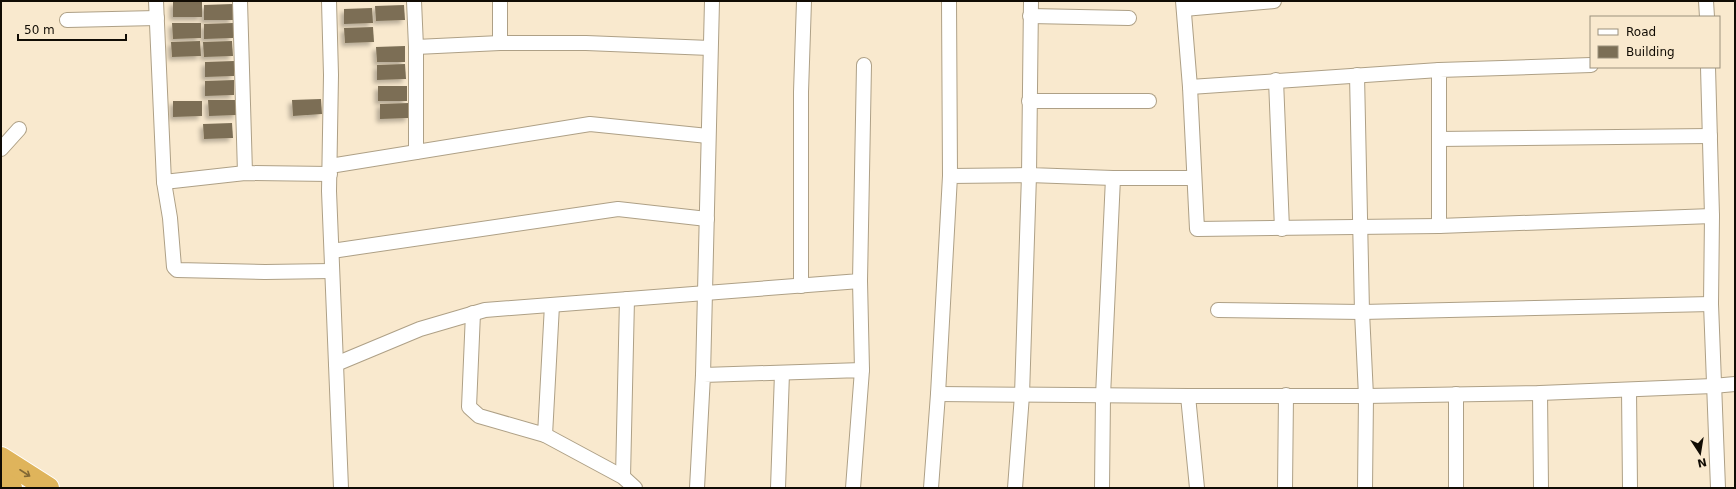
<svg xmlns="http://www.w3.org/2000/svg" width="1736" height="489" font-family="'DejaVu Sans',sans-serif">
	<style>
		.building { fill: #7b6e55; filter: url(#shadow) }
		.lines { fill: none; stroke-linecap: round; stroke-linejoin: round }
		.minor-casing { stroke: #aea086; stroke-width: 16 }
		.trunk-casing { stroke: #fff; stroke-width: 24 }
		.minor { stroke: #fff; stroke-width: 14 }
		.trunk { stroke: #dfb45b; stroke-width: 22 }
		.oneway { stroke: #826834 }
	</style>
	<defs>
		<filter id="shadow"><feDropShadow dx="-3.5" dy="3.5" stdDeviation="2" flood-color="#0004"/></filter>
	</defs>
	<rect width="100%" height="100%" fill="#f9e9ce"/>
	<g class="building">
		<polygon points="202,1 202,17 173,17 173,2"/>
		<polygon points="233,4 233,20 204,20 204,5"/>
		<polygon points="404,5 405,20 376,21 375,6"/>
		<polygon points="372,8 373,23 344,24 344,9"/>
		<polygon points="172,23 201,23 201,38 173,39"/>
		<polygon points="233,23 233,38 204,39 204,24"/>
		<polygon points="373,27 374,42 345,43 344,28"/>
		<polygon points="200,41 201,56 172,57 171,42"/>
		<polygon points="232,41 233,56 204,57 203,42"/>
		<polygon points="405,46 405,62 377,62 376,47"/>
		<polygon points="234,61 234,76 205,77 205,62"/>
		<polygon points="405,64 406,79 377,80 377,65"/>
		<polygon points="234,80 234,95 205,96 205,81"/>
		<rect x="378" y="86" width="29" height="15"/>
		<polygon points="321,99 322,114 293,116 292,100"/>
		<polygon points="208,100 237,100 237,115 209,116"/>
		<polygon points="173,101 202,101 202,116 173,117"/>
		<polygon points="409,103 409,118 380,119 380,104"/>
		<polygon points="232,123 233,138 204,139 203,124"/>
	</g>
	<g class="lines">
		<defs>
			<g id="minor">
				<polyline points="156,1 164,182 245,173 330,174"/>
				<polyline points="240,1 245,173"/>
				<polyline points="329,1 331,75 329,191 341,488"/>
				<polyline points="414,1 416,47 416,152"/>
				<polyline points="500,1 500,43"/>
				<polyline points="949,1 950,176"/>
				<polyline points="1031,1 1029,175 1113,178 1103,396 1102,488"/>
				<polyline points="1183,1 1190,87 1197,229 1439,226"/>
				<polyline points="1706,1 1707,17"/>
				<polyline points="1184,9 1274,1"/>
				<polyline points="1030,16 1129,18"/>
				<polyline points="67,20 157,18"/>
				<polyline points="416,47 500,43 586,43 710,48"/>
				<polyline points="1591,65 1439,70 1439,226 1712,216"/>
				<polyline points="1708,67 1712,216 1711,304 1718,488"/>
				<polyline points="1357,75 1362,312 1366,396 1365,488"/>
				<polyline points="1276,80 1282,229"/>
				<polyline points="1190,87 1439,70"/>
				<polyline points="1029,101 1149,101"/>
				<polyline points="1439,139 1710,136"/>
				<polyline points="1,149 19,129"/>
				<polyline points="330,166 590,124 708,136"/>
				<polyline points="1113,178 1194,178"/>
				<polyline points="164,182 170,218 174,267 177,270 265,272 331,271"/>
				<polyline points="332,251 618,209 707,219"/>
				<polyline points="860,281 862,370"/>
				<polyline points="801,286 801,92 804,1"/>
				<polyline points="1218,310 1362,312 1711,304"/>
				<polyline points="473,313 469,407 479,416 545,435 552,305"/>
				<polyline points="336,364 420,329 485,310 860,281 864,65"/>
				<polyline points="703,375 712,1"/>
				<polyline points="1629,390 1630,488"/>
				<polyline points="1540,393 1541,488"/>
				<polyline points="938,394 1188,396"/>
				<polyline points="1456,394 1456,488"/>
				<polyline points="545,435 623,477 635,488"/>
				<polyline points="623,477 627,299"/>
				<polyline points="697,488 703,375 862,370 853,488"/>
				<polyline points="778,488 782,373"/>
				<polyline points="931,488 938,394 950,176 1029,175 1022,395 1015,488"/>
				<polyline points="1197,488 1188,396 1366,396 1540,393 1713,386 1735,384"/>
				<polyline points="1285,488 1286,395"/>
			</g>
			<g id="trunk">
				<polyline points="1,458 48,488"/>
				<polyline points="1,482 11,488"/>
			</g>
		</defs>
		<use href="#minor" class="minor-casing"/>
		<use href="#trunk" class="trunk-casing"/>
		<use href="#minor" class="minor"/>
		<use href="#trunk" class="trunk"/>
	</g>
	<defs><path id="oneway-shaft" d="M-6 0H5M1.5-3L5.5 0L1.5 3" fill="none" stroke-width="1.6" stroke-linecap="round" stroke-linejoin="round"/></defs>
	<use class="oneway" href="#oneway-shaft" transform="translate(25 473) rotate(33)"/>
	<rect width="1736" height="489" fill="none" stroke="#110c04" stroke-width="4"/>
	<rect x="1590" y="16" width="130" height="52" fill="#f9e9ce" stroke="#9c917d"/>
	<rect x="1598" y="29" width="20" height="6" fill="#ffffff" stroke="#9c917d"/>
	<text x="1626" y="36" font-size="12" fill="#110c04">Road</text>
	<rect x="1598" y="46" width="20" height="12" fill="#7b6e55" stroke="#9c917d"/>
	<text x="1626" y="56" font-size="12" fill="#110c04">Building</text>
	<g transform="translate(1700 453) rotate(168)" stroke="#f9e9ce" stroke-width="3" paint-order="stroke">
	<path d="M0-3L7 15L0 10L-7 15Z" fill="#110c04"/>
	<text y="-6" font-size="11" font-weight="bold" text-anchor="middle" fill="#110c04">N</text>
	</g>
	<path d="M18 34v6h108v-6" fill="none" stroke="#110c04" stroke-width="2"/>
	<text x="24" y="34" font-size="12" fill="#110c04" stroke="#f9e9ce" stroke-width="3" paint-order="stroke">50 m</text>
</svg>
